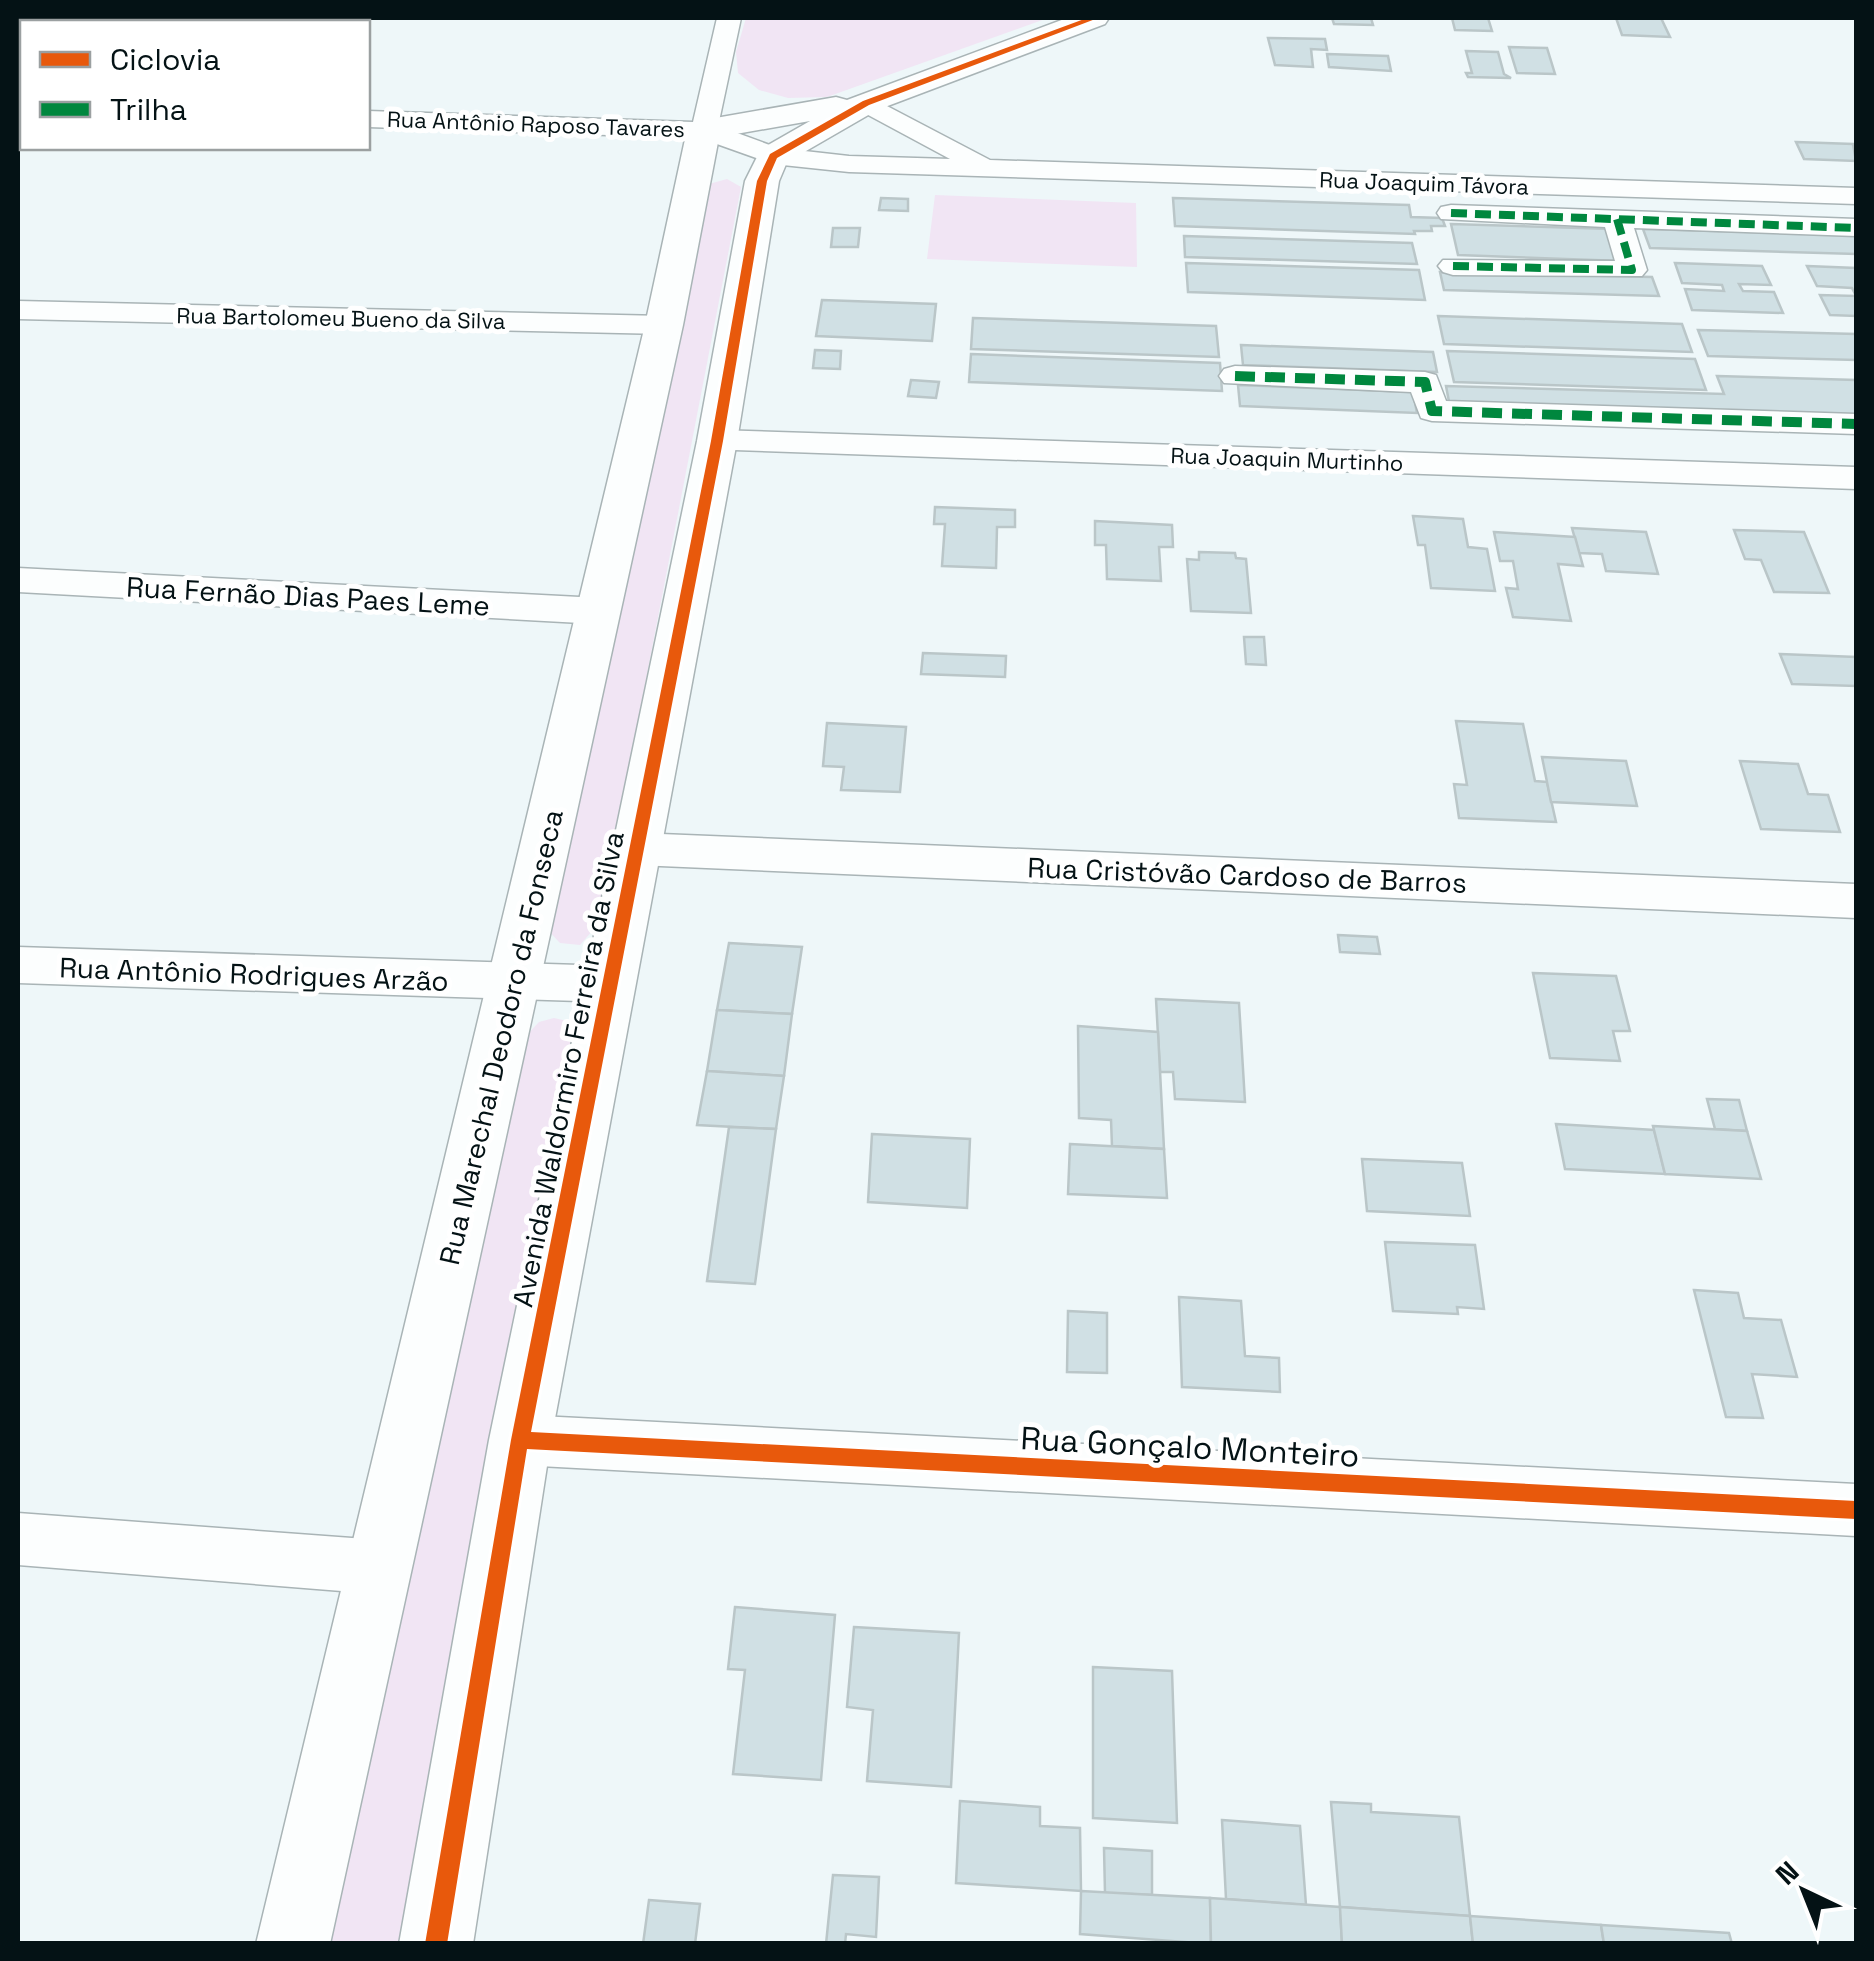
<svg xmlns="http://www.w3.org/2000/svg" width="1874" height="1961" font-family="'Space Grotesk',sans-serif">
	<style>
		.green { fill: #f1e5f4 }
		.building { fill: #d0e0e4; stroke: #bac6c8; stroke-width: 2.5 }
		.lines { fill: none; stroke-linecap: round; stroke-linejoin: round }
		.minor-casing { stroke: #a9b4b6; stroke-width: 3 }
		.tertiary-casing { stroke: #a9b4b6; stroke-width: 3 }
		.minor { fill: #fcfefe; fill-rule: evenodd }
		.tertiary { fill: #fcfefe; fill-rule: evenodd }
		.quiet-far1 { stroke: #00873e; stroke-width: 8; stroke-dasharray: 16 8; stroke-linecap: butt }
		.quiet { stroke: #00873e; stroke-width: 10; stroke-dasharray: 20 10; stroke-linecap: butt }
		.cycleway-casing { stroke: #fff; stroke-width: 6 }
		.cycleway { fill: #e8590c; fill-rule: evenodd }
		.labels { text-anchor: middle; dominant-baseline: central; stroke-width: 10; stroke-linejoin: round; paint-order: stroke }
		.far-street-label { font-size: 22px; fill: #041215; stroke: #fff }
		.street-label { font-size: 28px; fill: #041215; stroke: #fff }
		.near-street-label { font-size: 32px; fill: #041215; stroke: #fff }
	</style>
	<rect width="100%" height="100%" fill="#eef7f9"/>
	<g class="green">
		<polygon points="746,18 1048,18 827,97 788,98 759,90 738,73 736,52"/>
		<polygon points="727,179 741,187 599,923 580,945 560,943 547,929 709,184"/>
		<polygon points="935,195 1136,203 1137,267 927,259"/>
		<polygon points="554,1018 567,1021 576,1030 400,1943 329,1944 525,1037 539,1022"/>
	</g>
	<g class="building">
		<polygon points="1321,18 1371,18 1373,25 1334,24 1332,18"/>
		<polygon points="1452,18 1488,18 1492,31 1455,30"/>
		<polygon points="1616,18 1661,18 1670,37 1622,35"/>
		<polygon points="1268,38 1325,39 1327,50 1311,49 1313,67 1275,65"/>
		<polygon points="1509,47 1547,48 1555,74 1517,73"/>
		<polygon points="1466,51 1498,52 1504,74 1511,78 1468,77 1466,73 1472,73"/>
		<polygon points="1327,54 1388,56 1391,71 1329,67"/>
		<polygon points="1796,142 1853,144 1856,161 1804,159"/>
		<polygon points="881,198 908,199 908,211 879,210"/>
		<polygon points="1173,198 1409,205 1411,217 1442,218 1445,226 1431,226 1432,231 1414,231 1415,234 1175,226"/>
		<polygon points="1451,224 1611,229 1622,261 1458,255"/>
		<polygon points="833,228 860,228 858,247 831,247"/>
		<polygon points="1643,229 1856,235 1856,254 1650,248"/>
		<polygon points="1184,236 1412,243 1417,264 1185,257"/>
		<polygon points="1186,263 1419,270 1425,300 1188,292"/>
		<polygon points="1675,263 1762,266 1771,285 1739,284 1743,291 1774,292 1783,313 1692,310 1685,289 1724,291 1722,285 1682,283"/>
		<polygon points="1807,266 1856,268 1856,316 1830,315 1820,295 1856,296 1852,288 1817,286"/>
		<polygon points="1440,272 1652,277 1659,296 1444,290"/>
		<polygon points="822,300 936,304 932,341 816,336"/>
		<polygon points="1438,316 1682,324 1692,352 1444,344"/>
		<polygon points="973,318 1216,326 1219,357 971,349"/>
		<polygon points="1698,330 1856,334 1856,360 1708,356"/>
		<polygon points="1241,345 1433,352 1437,372 1243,365"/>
		<polygon points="815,350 841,351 840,369 813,368"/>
		<polygon points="1447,351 1695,359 1706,390 1454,382"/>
		<polygon points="971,354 1220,363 1222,391 969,382"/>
		<polygon points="1717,376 1856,380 1856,418 1450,407 1446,386 1724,394"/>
		<polygon points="911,380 939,382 936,398 908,396"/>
		<polygon points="1238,385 1413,392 1417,413 1240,406"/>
		<polygon points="935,507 1015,510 1015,527 997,527 996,568 942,566 945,524 934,524"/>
		<polygon points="1413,516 1463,519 1468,547 1487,549 1495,591 1431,588 1425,545 1418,545"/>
		<polygon points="1095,521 1172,525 1173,547 1159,547 1161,581 1107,579 1106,545 1095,545"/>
		<polygon points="1572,528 1646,532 1658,574 1606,571 1602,554 1579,553"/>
		<polygon points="1734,530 1804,532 1829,593 1774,592 1761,560 1745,559"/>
		<polygon points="1494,532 1575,537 1583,566 1558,564 1571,621 1513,617 1506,588 1518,589 1513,561 1500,561"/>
		<polygon points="1199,552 1235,553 1236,558 1246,559 1251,613 1191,611 1187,559 1199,560"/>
		<polygon points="1244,637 1264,637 1266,665 1246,664"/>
		<polygon points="923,653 1006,656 1005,677 921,674"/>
		<polygon points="1780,654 1856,657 1856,686 1792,684"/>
		<polygon points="1456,721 1523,724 1535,781 1547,782 1556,822 1459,818 1454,784 1467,785"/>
		<polygon points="827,723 906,727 900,792 841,790 844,767 823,766"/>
		<polygon points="1542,757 1626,761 1637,806 1551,802"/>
		<polygon points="1740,761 1798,764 1808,794 1828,795 1840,832 1761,829"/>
		<polygon points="1338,935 1377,937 1380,954 1340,952"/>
		<polygon points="729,943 802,947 792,1014 717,1010"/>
		<polygon points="1533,973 1616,976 1630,1031 1613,1031 1620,1061 1550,1058"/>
		<polygon points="1156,999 1239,1003 1245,1102 1175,1099 1173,1072 1160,1072"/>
		<polygon points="717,1010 792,1014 784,1076 707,1071"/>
		<polygon points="1078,1026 1158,1032 1164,1149 1112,1146 1111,1120 1079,1118"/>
		<polygon points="707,1071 784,1076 776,1129 697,1125"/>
		<polygon points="1707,1099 1739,1100 1747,1131 1715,1129"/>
		<polygon points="1556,1124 1654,1130 1665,1174 1565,1169"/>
		<polygon points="1653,1126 1747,1131 1761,1179 1665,1174"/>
		<polygon points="729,1127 776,1129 755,1284 707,1281"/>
		<polygon points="872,1134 970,1139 967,1208 868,1202"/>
		<polygon points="1070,1144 1164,1149 1167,1198 1068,1194"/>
		<polygon points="1362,1159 1462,1163 1470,1216 1367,1211"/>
		<polygon points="1385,1242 1475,1245 1484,1309 1457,1307 1458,1314 1393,1311"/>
		<polygon points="1694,1290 1738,1293 1744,1318 1781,1320 1797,1377 1752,1374 1763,1418 1726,1417"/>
		<polygon points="1179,1297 1241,1301 1245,1356 1279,1358 1280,1392 1182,1387"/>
		<polygon points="1068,1311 1107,1313 1107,1373 1067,1372"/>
		<polygon points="735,1607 835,1615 821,1780 733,1774 745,1670 728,1669"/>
		<polygon points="854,1627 959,1633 951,1787 867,1781 873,1710 847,1707"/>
		<polygon points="1093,1667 1172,1671 1177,1823 1093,1818"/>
		<polygon points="960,1801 1040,1807 1040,1826 1080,1828 1081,1891 956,1883"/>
		<polygon points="1331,1802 1371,1804 1371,1812 1459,1817 1470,1916 1340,1907"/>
		<polygon points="1222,1820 1300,1826 1306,1905 1226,1899"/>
		<polygon points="1104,1848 1152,1851 1152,1895 1105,1893"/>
		<polygon points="833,1875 879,1877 876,1937 846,1934 845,1944 826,1944"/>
		<polygon points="1081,1891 1210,1898 1211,1944 1080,1934"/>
		<polygon points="1210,1898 1340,1907 1342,1944 1211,1944"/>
		<polygon points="649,1900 700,1904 695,1944 643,1944"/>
		<polygon points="1340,1907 1470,1916 1473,1944 1342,1944"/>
		<polygon points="1470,1916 1601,1925 1604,1944 1473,1944"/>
		<polygon points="1601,1925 1729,1933 1732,1944 1604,1944"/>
	</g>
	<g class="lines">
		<defs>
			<g id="minor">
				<polygon points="717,18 741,18 718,126 778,148 849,156 950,159 857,109 853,103 857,97 866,95 990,160 1856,188 1856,204 849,172 773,164 700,138 368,127 368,111 693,122"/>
				<rect x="18" y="100" width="4" height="16"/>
				<polygon points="1451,205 1856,219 1856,236 1634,228 1647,270 1642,276 1453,275 1443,272 1438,266 1443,260 1615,261 1605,227 1441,219 1437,213 1441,207"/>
				<polygon points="18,301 664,316 675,318 679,325 675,332 664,334 18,319"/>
				<polygon points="1235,366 1425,372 1436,375 1446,401 1856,414 1856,434 1432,421 1421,418 1411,392 1224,383 1219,376 1224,369"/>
				<polygon points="717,430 1856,467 1856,489 705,449 701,441 705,433"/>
				<polygon points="18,568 599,598 612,602 617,611 612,620 599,624 18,592"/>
				<polygon points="637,833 1856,884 1856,918 637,865 623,860 617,849 623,838"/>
				<polygon points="18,947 611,966 626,971 632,984 626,997 611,1002 18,983"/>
				<polygon points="520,1415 1856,1484 1856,1536 520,1465 502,1458 495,1440 502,1422"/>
				<polygon points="18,1513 379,1540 398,1548 406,1567 398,1586 379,1594 18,1565"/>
			</g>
			<polygon id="tertiary" points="1067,18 1109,18 1105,24 877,110 787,162 779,181 737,441 551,1440 473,1944 399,1944 489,1440 697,441 745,181 761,149 810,121 719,137 683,325 330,1944 256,1944 645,325 687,130 692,123 704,120 836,97 847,100"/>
		</defs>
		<use href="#minor" class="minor-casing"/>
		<use href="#tertiary" class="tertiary-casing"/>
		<use href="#minor" class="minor"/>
		<use href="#tertiary" class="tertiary"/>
		<g class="quiet-far1">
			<polyline points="1451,213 1856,228"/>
			<polyline points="1453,266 1632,270 1617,219"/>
		</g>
		<polyline class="quiet" points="1235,376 1425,382 1432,411 1856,424"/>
		<defs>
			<polygon id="cycleway" points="1087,18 1098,18 869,105 777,158 767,181 723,441 531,1432 1856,1501 1856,1519 527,1449 447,1944 425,1944 511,1440 711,441 757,181 770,154 863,101"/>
		</defs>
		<use href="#cycleway" class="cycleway-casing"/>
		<use href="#cycleway" class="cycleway"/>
	</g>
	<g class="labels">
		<g class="far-street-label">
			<text transform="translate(536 124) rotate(2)">Rua Antônio Raposo Tavares</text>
			<text transform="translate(1424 183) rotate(2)">Rua Joaquim Távora</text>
			<text transform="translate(341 318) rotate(1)">Rua Bartolomeu Bueno da Silva</text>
			<text transform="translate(1287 459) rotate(2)">Rua Joaquin Murtinho</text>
		</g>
		<g class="street-label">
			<text transform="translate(308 596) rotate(3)">Rua Fernão Dias Paes Leme</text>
			<text transform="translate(1247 875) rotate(2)">Rua Cristóvão Cardoso de Barros</text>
			<text transform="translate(254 974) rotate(2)">Rua Antônio Rodrigues Arzão</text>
			<text transform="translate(501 1037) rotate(-77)">Rua Marechal Deodoro da Fonseca</text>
			<text transform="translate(568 1069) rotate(-79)">Avenida Waldormiro Ferreira da Silva</text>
		</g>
		<g class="near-street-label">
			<text transform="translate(1190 1447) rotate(3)">Rua Gonçalo Monteiro</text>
		</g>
	</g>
	<rect width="1874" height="1961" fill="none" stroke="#041215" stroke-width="40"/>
	<rect x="20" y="20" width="350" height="130" fill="#ffffff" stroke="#9ba0a1" stroke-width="2.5"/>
	<rect x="40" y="52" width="50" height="15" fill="#e8590c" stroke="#9ba0a1" stroke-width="2.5"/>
	<text x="110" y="70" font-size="30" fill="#041215">Ciclovia</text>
	<rect x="40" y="102" width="50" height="15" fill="#00873e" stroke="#9ba0a1" stroke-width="2.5"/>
	<text x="110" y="120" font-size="30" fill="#041215">Trilha</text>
	<g transform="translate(1804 1891) rotate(317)" stroke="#ffffff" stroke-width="8" paint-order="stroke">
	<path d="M0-8L18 38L0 25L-18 38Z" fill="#041215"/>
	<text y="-15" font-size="28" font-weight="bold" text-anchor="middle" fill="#041215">N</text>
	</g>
</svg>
